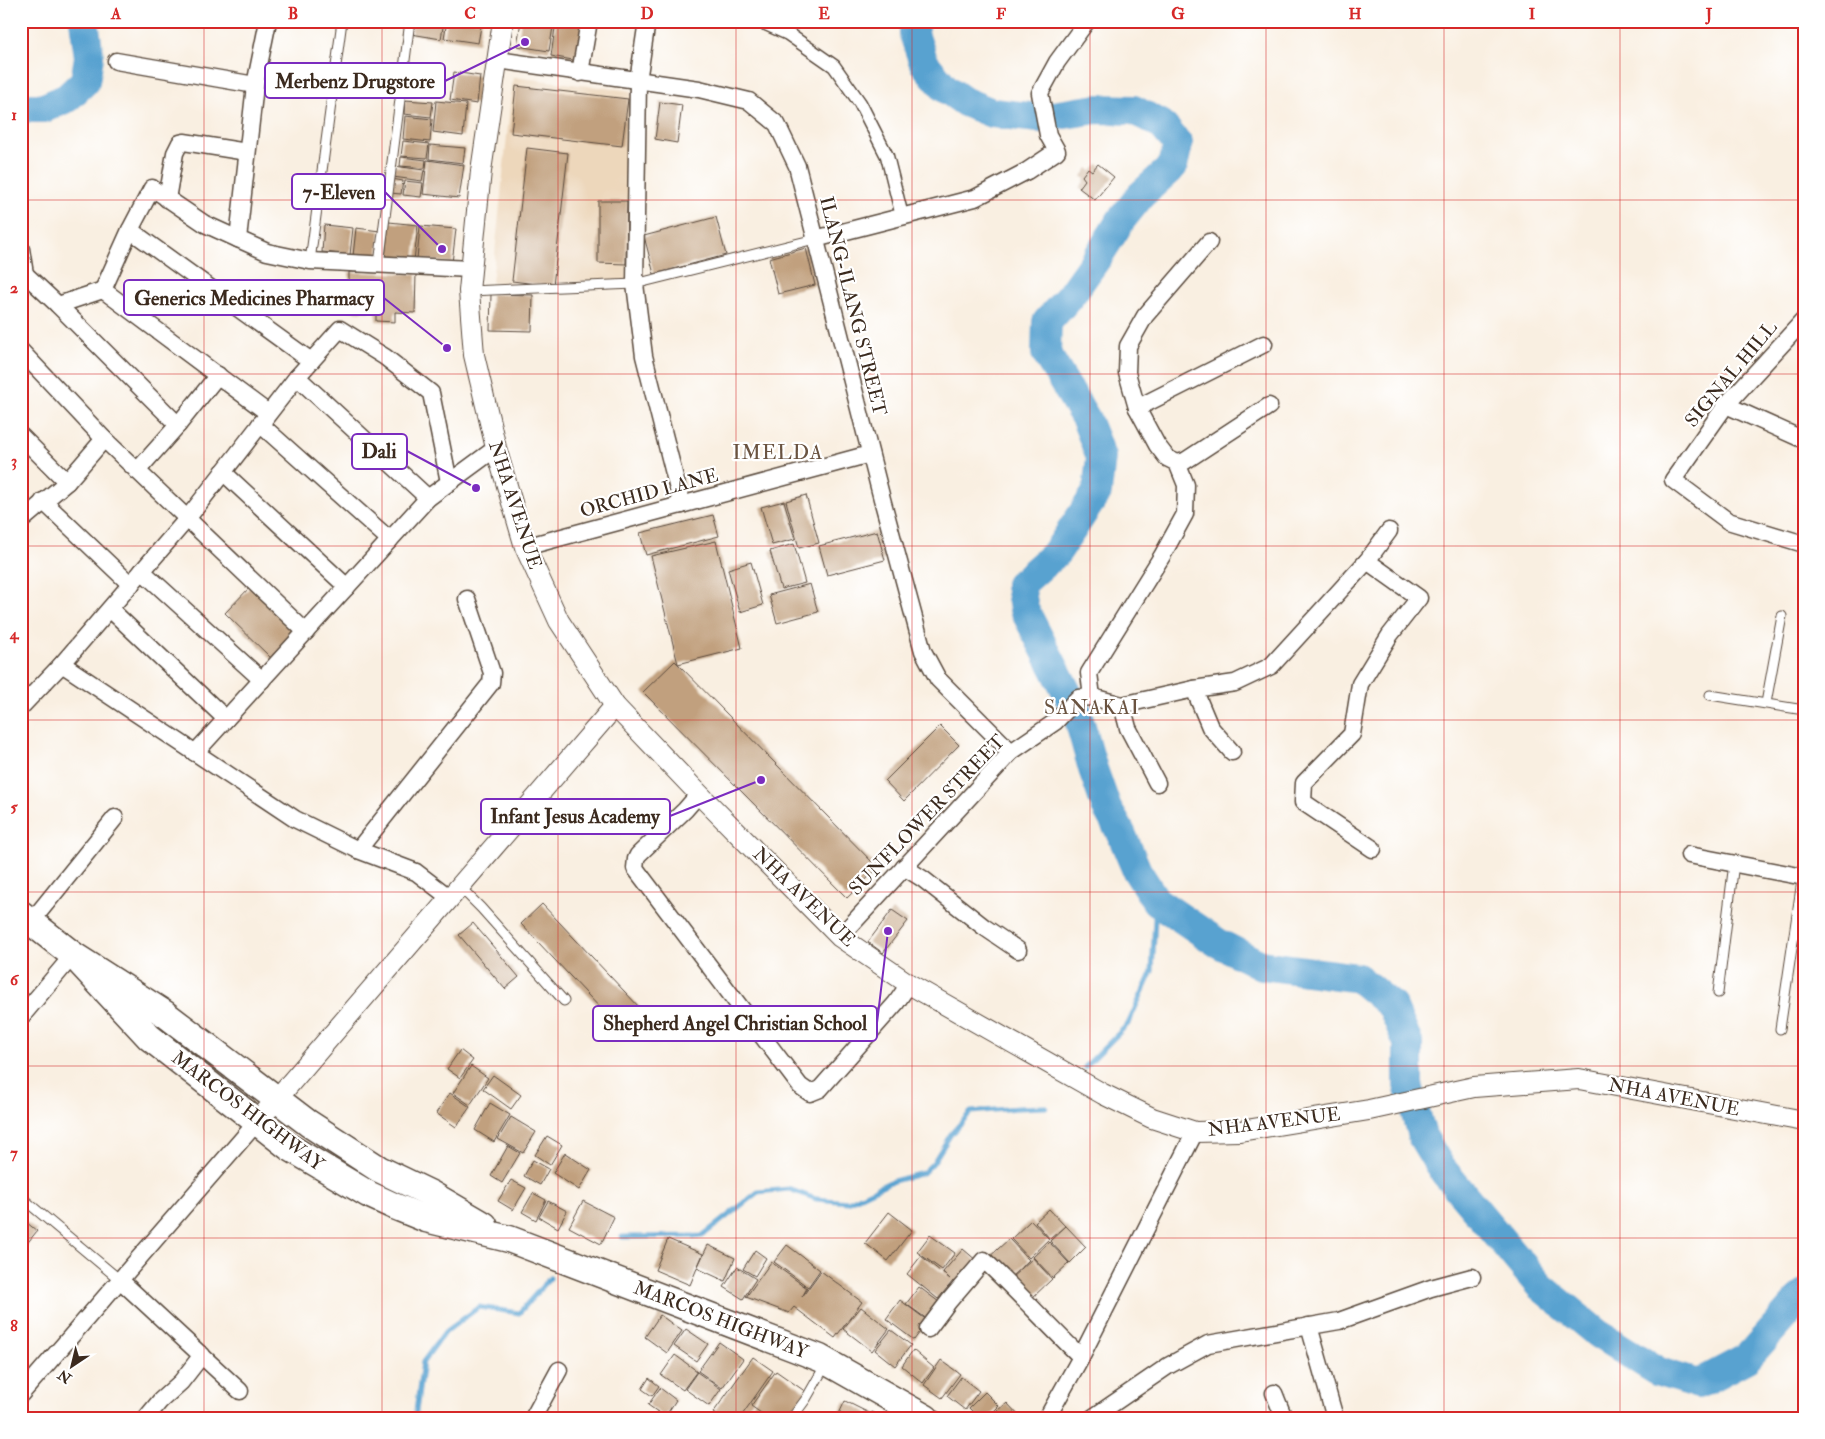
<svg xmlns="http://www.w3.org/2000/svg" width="1825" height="1439" font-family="'IM FELL Double Pica',serif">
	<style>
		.built { fill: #edd7bb }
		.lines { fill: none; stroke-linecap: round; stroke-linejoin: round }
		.stream { stroke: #58a2d0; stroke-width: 5 }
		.river { stroke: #58a2d0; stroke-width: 30 }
		.building { fill: #c1a07e }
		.service-casing { stroke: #58483b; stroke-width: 11 }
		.pedestrian-casing { stroke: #58483b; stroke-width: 15 }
		.minor-casing { stroke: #58483b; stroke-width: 19 }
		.tertiary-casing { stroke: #58483b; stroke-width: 22 }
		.primary-casing { stroke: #58483b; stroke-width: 29 }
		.service { stroke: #fff; stroke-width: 9 }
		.pedestrian { stroke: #fff; stroke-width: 12 }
		.minor { stroke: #fff; stroke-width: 16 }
		.tertiary { stroke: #fff; stroke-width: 20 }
		.primary { stroke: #fff; stroke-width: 26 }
		.grid { fill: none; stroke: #d62828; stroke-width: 1; stroke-opacity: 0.55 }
		.labels { text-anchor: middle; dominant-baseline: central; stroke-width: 4.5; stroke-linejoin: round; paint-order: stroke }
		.street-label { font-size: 19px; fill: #3b2a1e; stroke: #fff }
		.neighbourhood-label { font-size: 20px; letter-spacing: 1px; fill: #6a5340; stroke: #fff }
		.leader { fill: none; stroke: #7b2cbf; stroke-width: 2 }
		.callout-dot { fill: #7b2cbf; stroke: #fff; stroke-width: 2 }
		.callout { fill: #fff; stroke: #7b2cbf; stroke-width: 2 }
		.callout-label { font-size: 20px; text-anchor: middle; font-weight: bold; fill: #3b2a1e }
		.neatline { fill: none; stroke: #d62828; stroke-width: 2 }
		.grid-label { font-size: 16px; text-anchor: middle; font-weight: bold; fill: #d62828 }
	</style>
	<rect width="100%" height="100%" fill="#fff"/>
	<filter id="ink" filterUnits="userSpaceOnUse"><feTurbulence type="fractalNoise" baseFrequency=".02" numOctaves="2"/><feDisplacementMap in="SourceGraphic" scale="10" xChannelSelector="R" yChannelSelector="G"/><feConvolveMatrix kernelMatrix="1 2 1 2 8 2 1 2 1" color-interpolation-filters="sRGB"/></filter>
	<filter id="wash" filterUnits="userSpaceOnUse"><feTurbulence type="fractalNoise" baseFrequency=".0096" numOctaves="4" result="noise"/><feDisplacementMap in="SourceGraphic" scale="20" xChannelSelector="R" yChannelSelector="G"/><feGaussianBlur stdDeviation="1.12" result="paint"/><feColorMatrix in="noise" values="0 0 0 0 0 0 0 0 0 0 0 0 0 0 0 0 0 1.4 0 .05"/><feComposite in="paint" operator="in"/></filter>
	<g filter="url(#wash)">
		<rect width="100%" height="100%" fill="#f9efe1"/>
		<polygon class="built" points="513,77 632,91 627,282 492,283"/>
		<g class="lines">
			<g class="stream">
				<polyline points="1085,1067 1128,1024 1152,971 1156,901"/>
				<polyline points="622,1237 702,1236 758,1192 789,1189 816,1199 848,1202 890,1182 923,1173 933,1163 951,1134 971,1112 1018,1108 1046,1107"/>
				<polyline points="415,1418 423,1362 444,1333 479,1307 519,1313 550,1278"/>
			</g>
			<g class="river">
				<polyline points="914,21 914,34 924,63 945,88 965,102 992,113 1039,118 1097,109 1134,110 1161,124 1178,144 1173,166 1141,195 1121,220 1099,255 1070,296 1047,322 1046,353 1086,419 1101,457 1097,492 1057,552 1020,585 1024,609 1077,712 1093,769 1106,806 1121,833 1137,871 1156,901 1218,943 1261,965 1358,978 1392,1006 1408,1043 1408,1085 1422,1136 1441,1168 1540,1286 1598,1334 1659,1372 1698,1384 1747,1358 1804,1294"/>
				<polyline points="21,108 44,108 67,98 85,81 89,57 84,21"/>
			</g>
		</g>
		<g id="blocks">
			<g class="building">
				<polygon points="413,21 444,21 441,39 411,34"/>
				<polygon points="447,21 482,21 478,43 444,38"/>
				<polygon points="521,21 554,21 549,51 517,46"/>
				<polygon points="556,21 584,22 578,61 551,56"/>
				<polygon points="454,72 480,76 477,104 450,100"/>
				<polygon points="516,86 628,99 622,146 511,133"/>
				<polygon points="405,100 433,102 431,117 404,114"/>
				<polygon points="436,101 466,104 463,136 433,132"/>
				<polygon points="660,102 682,105 677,143 655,139"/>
				<polygon points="405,116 432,119 430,142 403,139"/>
				<polygon points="403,141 429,144 427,158 401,156"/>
				<polygon points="430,145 465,148 463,163 429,159"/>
				<polygon points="527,148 568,153 553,286 512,281"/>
				<polygon points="401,157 426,160 425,168 400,166"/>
				<polygon points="427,160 464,165 459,198 423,194"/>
				<polygon points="1098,164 1114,177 1095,200 1079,188 1085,180 1082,176 1088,168 1092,171"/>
				<polygon points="394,166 424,170 422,181 393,177"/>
				<polygon points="392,179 403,181 401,194 390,193"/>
				<polygon points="405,181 423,183 421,197 403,195"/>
				<polygon points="598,201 627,201 626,264 598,263"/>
				<polygon points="716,217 726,255 654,274 644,236"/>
				<polygon points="389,222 418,225 414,261 385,258"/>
				<polygon points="324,225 353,228 350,255 322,252"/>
				<polygon points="420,226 456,229 452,263 417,259"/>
				<polygon points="356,228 380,231 378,258 353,256"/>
				<polygon points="806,248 815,285 778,294 769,258"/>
				<polygon points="349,272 416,274 415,313 395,312 395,322 376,321 376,312 349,311"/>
				<polygon points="491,294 533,295 532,331 490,330"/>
				<polygon points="806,495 819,543 799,548 786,501"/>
				<polygon points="784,501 795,539 772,545 761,507"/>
				<polygon points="713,515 719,536 646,555 640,533"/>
				<polygon points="877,531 885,560 827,575 819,546"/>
				<polygon points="716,541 742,648 678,664 651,556"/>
				<polygon points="794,544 805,583 781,589 770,551"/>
				<polygon points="751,562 763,605 740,612 728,569"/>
				<polygon points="253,584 301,630 273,660 225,613"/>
				<polygon points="810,584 818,612 777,623 769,595"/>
				<polygon points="675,661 878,868 847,898 643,692"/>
				<polygon points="940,726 959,745 904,801 885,781"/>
				<polygon points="542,904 641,1009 620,1029 521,924"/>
				<polygon points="892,910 908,921 883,953 868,942"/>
				<polygon points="473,923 519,977 505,989 459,935"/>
				<polygon points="460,1050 473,1060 460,1078 447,1069"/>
				<polygon points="471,1066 488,1078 470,1105 453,1093"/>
				<polygon points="493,1075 521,1095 511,1109 483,1089"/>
				<polygon points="450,1093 470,1107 456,1127 436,1113"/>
				<polygon points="490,1103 510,1115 494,1142 475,1130"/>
				<polygon points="511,1117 536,1132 523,1153 498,1139"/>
				<polygon points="547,1136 562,1145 550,1165 535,1155"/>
				<polygon points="508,1146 520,1153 502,1183 491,1176"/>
				<polygon points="565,1153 591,1170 579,1190 553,1173"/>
				<polygon points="533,1160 549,1169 540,1185 524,1176"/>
				<polygon points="511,1180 526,1188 513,1210 498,1201"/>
				<polygon points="533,1193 546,1200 536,1220 522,1212"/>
				<polygon points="548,1201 567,1211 558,1228 539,1217"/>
				<polygon points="583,1201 614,1217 601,1244 569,1227"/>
				<polygon points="1049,1209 1065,1226 1050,1239 1035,1222"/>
				<polygon points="889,1212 912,1230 888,1261 865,1243"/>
				<polygon points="21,1218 37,1231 21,1251"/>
				<polygon points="1031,1220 1049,1239 1029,1258 1011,1239"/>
				<polygon points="1066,1226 1086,1247 1070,1263 1050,1241"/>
				<polygon points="930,1235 955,1253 942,1270 917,1252"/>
				<polygon points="668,1239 703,1254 690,1285 655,1270"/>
				<polygon points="1009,1239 1029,1260 1009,1279 987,1259"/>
				<polygon points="1049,1242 1069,1263 1053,1278 1033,1257"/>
				<polygon points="708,1245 735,1258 725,1281 697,1268"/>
				<polygon points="787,1245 820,1270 808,1287 774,1262"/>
				<polygon points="963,1249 977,1261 957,1284 953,1281 938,1299 907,1274 921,1256 950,1279 943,1272"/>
				<polygon points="755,1250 766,1258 755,1276 743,1269"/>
				<polygon points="1033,1258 1052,1279 1030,1300 1010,1279"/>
				<polygon points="771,1262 807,1288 802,1297 821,1271 862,1302 835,1338 794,1307 789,1313 746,1297"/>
				<polygon points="737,1267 756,1279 743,1299 724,1287"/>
				<polygon points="919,1287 943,1305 931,1322 906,1304"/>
				<polygon points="900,1300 928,1321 914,1340 886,1319"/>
				<polygon points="861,1307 889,1329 872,1351 843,1329"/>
				<polygon points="660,1315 682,1331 667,1353 645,1337"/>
				<polygon points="686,1329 708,1344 696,1361 674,1346"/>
				<polygon points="891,1330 911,1345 895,1366 875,1350"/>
				<polygon points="719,1342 743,1359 722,1388 698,1371"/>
				<polygon points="913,1350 934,1368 923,1383 902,1366"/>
				<polygon points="675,1355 697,1371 683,1390 661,1375"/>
				<polygon points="753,1357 773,1371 740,1418 720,1418 713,1413"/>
				<polygon points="941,1360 960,1374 942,1398 924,1385"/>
				<polygon points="776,1371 806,1392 787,1418 768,1418 751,1406"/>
				<polygon points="697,1372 721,1389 709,1406 685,1389"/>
				<polygon points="961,1377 979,1391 965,1410 947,1396"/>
				<polygon points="649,1378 659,1386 652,1396 642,1389"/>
				<polygon points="660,1388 676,1400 665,1417 648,1405"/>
				<polygon points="985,1392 999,1406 987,1418 979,1418 969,1408"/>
				<polygon points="845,1401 869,1413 866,1418 837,1418"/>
				<polygon points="1007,1403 1021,1418 990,1418"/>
				<polygon points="872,1412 884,1418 869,1418"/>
			</g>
		</g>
	</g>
	<g filter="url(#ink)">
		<use href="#blocks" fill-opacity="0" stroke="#58483b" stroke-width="1"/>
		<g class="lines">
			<defs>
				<g id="service">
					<polyline points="310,261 342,21"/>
					<polyline points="379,264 410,21"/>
					<polyline points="469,291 635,284 815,239"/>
					<polyline points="1710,695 1804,710"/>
					<polyline points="1766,703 1782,616"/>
					<polyline points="460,887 481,908 564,1001"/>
					<polyline points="1718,993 1734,863"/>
					<polyline points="1780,1029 1803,874"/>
					<polyline points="21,1197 120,1280"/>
					<polyline points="792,1418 806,1399 826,1364"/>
				</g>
				<polyline id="pedestrian" points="759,21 788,34 834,66 860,103 887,156 902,216"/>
				<g id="minor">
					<polyline points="268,21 255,85 238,239 267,252 310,261 470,269"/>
					<polyline points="647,21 638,81 635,284 644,356 682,505"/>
					<polyline points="498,60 699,89 749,101 777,124 797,166 882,499 923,651 938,679 1011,752"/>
					<polyline points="116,61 255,85"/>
					<polyline points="580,73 589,21"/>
					<polyline points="167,199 175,153 180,143 184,142 247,152"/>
					<polyline points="130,230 311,361"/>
					<polyline points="815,239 975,198 1027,171 1057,151 1048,135 1040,93 1057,62 1087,21"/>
					<polyline points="1209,242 1145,316 1128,346 1127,373 1137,408 1157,445 1167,458 1177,463 1185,461 1269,406"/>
					<polyline points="21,249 25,274 21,279"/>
					<polyline points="25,274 58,305 178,425"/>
					<polyline points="103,290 268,413"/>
					<polyline points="58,305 103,290 130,230 152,188 205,224 238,239"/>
					<polyline points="1804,320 1726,405 1673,480 1728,521 1804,544"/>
					<polyline points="21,351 104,439 306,632"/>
					<polyline points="297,377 428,498"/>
					<polyline points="1726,405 1804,440"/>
					<polyline points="1137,408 1264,344"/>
					<polyline points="260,424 390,540"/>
					<polyline points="21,436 67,482"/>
					<polyline points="137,471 178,425 218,375"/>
					<polyline points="223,472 347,587"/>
					<polyline points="43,501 131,585"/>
					<polyline points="21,521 67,482 104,439"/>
					<polyline points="525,547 870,454"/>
					<polyline points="1367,561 1419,598 1390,635 1360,684 1352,734 1304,783 1303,802 1373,849"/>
					<polyline points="142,571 262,680"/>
					<polyline points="110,609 226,719"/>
					<polyline points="62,664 295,819 358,850 416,872 450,898"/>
					<polyline points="1194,689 1210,727 1232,752"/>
					<polyline points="1092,697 1089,673 1162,556 1185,514 1186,485 1177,463"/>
					<polyline points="1122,705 1128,728 1157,783"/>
					<polyline points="21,707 62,664 187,519 297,377 340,329 385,357 431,393 449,482"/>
					<polyline points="195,753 428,498 496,448"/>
					<polyline points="699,794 685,810 638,855 636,859 635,868 800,1086 810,1093 820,1089 896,1003 909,984"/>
					<polyline points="358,850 491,683 492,673 467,599"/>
					<polyline points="1689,855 1804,877"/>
					<polyline points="904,867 923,879 984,927 1018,950"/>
					<polyline points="31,922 115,818"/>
					<polyline points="840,937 1011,752 1055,722 1078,698 1092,697 1122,705 1194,689 1235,683 1271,666 1367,561 1389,531"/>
					<polyline points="21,1017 73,955"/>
					<polyline points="120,1280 240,1391"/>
					<polyline points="1309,1326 1335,1418"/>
					<path d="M928 1329 949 1301 984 1260C1017 1291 1048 1325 1081 1357"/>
					<polyline points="1274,1393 1284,1418"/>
					<polyline points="21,1394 257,1122"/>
					<polyline points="146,1418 160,1401 181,1382 202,1355"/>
					<polyline points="533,1418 559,1370"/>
					<polyline points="1047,1418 1081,1357 1195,1132"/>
					<polyline points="1092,1418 1168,1366 1208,1344 1339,1321 1431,1288 1472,1277"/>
				</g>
				<g id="tertiary">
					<polyline points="503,21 481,171 469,291 474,355 496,448 525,547 559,621 615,706 699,794 840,937 909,984 1103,1094 1152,1118 1195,1132 1240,1131 1369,1110 1474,1087 1579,1079 1804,1121"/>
					<polyline points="257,1122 615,706"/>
				</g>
				<g id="primary">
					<polyline points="21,914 73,955 165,1014 308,1123 379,1169 431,1194 484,1225"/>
					<polyline points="73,955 149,1037 289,1147 368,1194 394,1206 426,1219 509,1239 820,1358 926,1418"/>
				</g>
			</defs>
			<use href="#service" class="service-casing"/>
			<use href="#pedestrian" class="pedestrian-casing"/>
			<use href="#minor" class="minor-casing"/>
			<use href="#tertiary" class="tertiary-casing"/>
			<use href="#primary" class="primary-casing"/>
			<use href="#service" class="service"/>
			<use href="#pedestrian" class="pedestrian"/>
			<use href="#minor" class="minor"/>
			<use href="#tertiary" class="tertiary"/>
			<use href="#primary" class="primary"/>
		</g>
	</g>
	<path class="grid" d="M204 21V1418M382 21V1418M558 21V1418M736 21V1418M912 21V1418M1090 21V1418M1266 21V1418M1444 21V1418M1620 21V1418M21 200H1804M21 374H1804M21 546H1804M21 720H1804M21 892H1804M21 1066H1804M21 1238H1804"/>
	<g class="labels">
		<g class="street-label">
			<text transform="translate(853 306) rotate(76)">ILANG-ILANG STREET</text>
			<text transform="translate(1731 374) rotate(-50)">SIGNAL HILL</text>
			<text transform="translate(649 493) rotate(-15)">ORCHID LANE</text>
			<text transform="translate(515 505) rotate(72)">NHA AVENUE</text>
			<text transform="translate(927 815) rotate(-46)">SUNFLOWER STREET</text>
			<text transform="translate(804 897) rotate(44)">NHA AVENUE</text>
			<text transform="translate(1674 1097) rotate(11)">NHA AVENUE</text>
			<text transform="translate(248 1111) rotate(37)">MARCOS HIGHWAY</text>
			<text transform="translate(1274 1122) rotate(-7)">NHA AVENUE</text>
			<text transform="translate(721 1320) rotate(21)">MARCOS HIGHWAY</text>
		</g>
		<g class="neighbourhood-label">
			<text x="778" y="452">IMELDA</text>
			<text x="1092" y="707">SANAKAI</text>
		</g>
	</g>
	<path class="leader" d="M525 42L445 81M442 249L385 192M447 348L384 298M476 488L407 451M761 780L670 816M888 931L877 1023"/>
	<g class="callout-dot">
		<circle cx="525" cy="42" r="5"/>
		<circle cx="442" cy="249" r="5"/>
		<circle cx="447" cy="348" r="5"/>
		<circle cx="476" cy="488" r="5"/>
		<circle cx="761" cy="780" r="5"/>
		<circle cx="888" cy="931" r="5"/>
	</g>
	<g class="callout">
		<rect x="265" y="63" width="180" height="35" rx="5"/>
		<rect x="292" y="174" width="93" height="35" rx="5"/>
		<rect x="124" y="280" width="260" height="35" rx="5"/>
		<rect x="352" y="434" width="55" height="35" rx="5"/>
		<rect x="481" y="799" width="189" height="35" rx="5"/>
		<rect x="593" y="1006" width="284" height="35" rx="5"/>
	</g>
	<g class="callout-label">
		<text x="355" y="88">Merbenz Drugstore</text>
		<text x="339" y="199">7-Eleven</text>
		<text x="254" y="305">Generics Medicines Pharmacy</text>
		<text x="379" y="458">Dali</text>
		<text x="575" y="823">Infant Jesus Academy</text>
		<text x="735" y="1030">Shepherd Angel Christian School</text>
	</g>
	<rect width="1825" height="1439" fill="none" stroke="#fff" stroke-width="55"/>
	<g transform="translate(72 1366) rotate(215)" stroke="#ffffff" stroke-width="4" paint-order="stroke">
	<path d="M0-4L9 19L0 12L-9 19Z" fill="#3b2a1e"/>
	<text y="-8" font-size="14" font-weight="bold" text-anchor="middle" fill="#3b2a1e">N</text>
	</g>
	<rect x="28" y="28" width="1770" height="1384" class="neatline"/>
	<g class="grid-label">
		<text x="116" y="19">A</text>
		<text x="293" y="19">B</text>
		<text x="470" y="19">C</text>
		<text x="647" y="19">D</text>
		<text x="824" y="19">E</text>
		<text x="1001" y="19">F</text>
		<text x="1178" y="19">G</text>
		<text x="1355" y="19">H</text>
		<text x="1532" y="19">I</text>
		<text x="1709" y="19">J</text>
		<text x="14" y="120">1</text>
		<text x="14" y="293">2</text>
		<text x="14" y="466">3</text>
		<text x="14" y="639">4</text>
		<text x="14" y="812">5</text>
		<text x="14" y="985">6</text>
		<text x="14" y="1158">7</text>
		<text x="14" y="1331">8</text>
	</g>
</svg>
